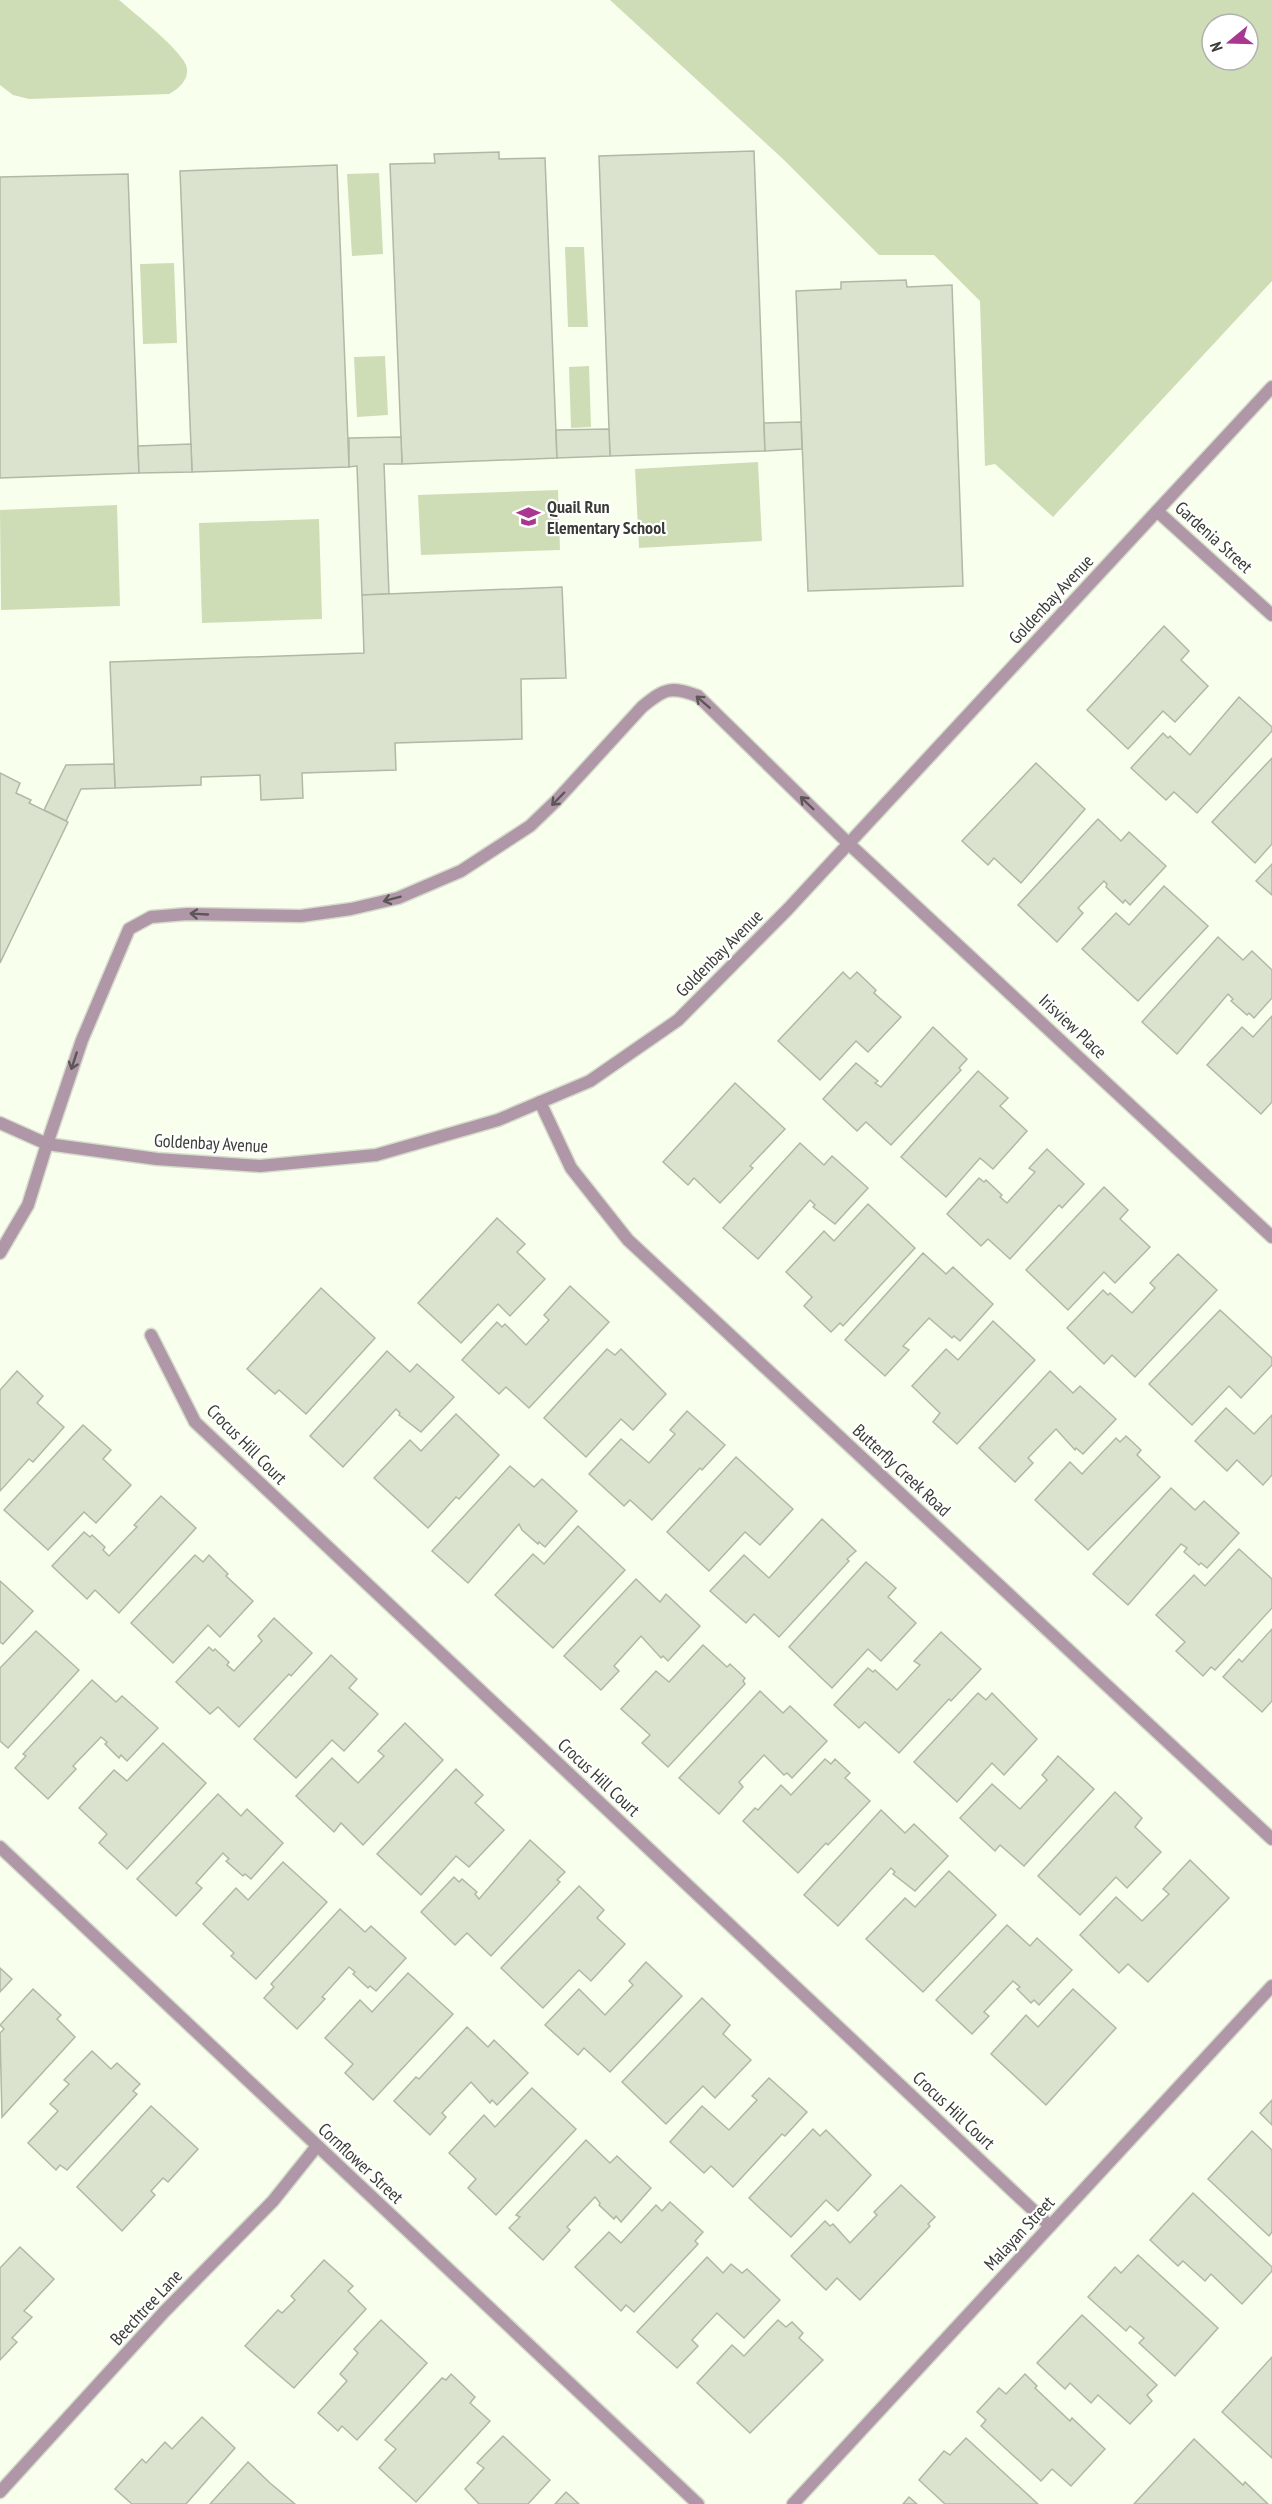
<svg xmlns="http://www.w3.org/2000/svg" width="1272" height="2504" font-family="'PT Sans Narrow',sans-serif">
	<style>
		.green { fill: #cfddb6; fill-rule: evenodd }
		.building { fill: #dbe3ce; stroke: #b1b8a4; stroke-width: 1.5 }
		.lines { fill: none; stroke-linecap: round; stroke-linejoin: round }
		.service-casing { stroke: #d6dccc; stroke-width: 15 }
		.minor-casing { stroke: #d6dccc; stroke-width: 15 }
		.service { stroke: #af97a7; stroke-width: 12 }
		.minor { stroke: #af97a7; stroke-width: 12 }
		.oneway { stroke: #5c5756 }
		.labels { text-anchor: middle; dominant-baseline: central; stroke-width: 4.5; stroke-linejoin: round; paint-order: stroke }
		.poi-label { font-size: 18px; font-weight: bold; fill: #393c34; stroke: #fff; text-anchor: start }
		.street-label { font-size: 18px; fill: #393c34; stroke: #fff }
	</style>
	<rect width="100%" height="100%" fill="#f8ffed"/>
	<g class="green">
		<path d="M0 0H119C135 14 179 48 186 65 191 78 179 89 169 94L29 99 13 95 0 85Z"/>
		<path d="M610 0H1272V281L1053 517 995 464 985 466 980 301 934 255H879L784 160ZM1212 24H1248V60H1212Z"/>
		<polygon points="379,173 383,254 352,256 347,174"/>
		<polygon points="565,247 584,247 588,327 568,327"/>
		<polygon points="174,263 177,343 143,344 140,264"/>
		<polygon points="385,356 388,415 357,417 354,357"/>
		<polygon points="589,366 591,427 571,428 569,367"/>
		<polygon points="758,462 762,541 639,548 635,469"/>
		<polygon points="558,490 560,550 421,555 418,495"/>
		<polygon points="117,505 120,606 1,610 0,510"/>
		<polygon points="319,519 322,619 202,623 199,523"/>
	</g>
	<g class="building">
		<polygon points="754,151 765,451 610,456 599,156"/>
		<polygon points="499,152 499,159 545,158 557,458 402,464 390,164 435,163 434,154"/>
		<polygon points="337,165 349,467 192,472 180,171"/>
		<polygon points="128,174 139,473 0,478 0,177"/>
		<polygon points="906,280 907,287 952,285 963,586 808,591 796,291 841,289 841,282"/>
		<polygon points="801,422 802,449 765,451 764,423"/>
		<polygon points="609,429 610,456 557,458 556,430"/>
		<polygon points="401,437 402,464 384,464 389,594 362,595 357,466 349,467 349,438"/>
		<polygon points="191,444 192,472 139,473 138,446"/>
		<polygon points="562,587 566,678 521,679 522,739 395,743 396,770 302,773 303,798 261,800 260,775 201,777 201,785 115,788 110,662 364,653 362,595"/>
		<polygon points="1164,626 1189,651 1181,660 1208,686 1175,722 1163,711 1128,749 1087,710"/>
		<polygon points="1239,697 1272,727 1272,731 1197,813 1174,792 1166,800 1131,768 1163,733 1168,738 1170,736 1190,755"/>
		<polygon points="1272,758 1272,844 1255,863 1212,822"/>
		<polygon points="1036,763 1085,809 1021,883 994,858 988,865 962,841"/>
		<polygon points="114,764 115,788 81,789 66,821 44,810 66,765"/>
		<polygon points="0,773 20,783 16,793 31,800 29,803 68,822 0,963"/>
		<polygon points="1098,819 1121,841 1129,832 1166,866 1130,905 1125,900 1123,903 1106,887 1107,884 1104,881 1078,908 1083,913 1057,942 1018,905"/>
		<polygon points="1272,864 1272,895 1256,881"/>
		<polygon points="1164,886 1208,926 1138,1001 1082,949 1116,913 1129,925"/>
		<polygon points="1218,937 1243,960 1252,951 1272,970 1272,998 1254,1018 1249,1013 1247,1015 1231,1001 1233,999 1228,994 1177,1054 1142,1022"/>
		<polygon points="843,972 850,979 857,972 876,990 874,993 901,1017 868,1052 856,1041 820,1080 778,1041"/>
		<polygon points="1272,1016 1272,1102 1261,1114 1207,1065 1242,1027 1253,1037"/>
		<polygon points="933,1027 967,1059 959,1068 961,1070 891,1145 866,1122 857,1131 823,1099 856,1063 878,1081 875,1083 881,1087"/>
		<polygon points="978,1071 1008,1098 1000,1106 1027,1131 993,1169 980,1158 946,1197 901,1157"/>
		<polygon points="735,1083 785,1129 750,1166 753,1168 720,1203 694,1178 688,1185 663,1162"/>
		<polygon points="800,1143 824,1165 832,1156 868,1188 835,1224 813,1207 815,1205 810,1200 758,1259 723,1228"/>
		<polygon points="1047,1149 1084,1184 1062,1208 1059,1205 1010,1259 988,1239 981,1246 947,1214 979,1178 984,1182 986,1180 1002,1195 1000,1197 1007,1203 1035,1172 1029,1168"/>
		<polygon points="1104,1187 1128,1210 1120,1219 1150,1247 1115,1283 1104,1272 1068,1310 1026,1270"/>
		<polygon points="868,1204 915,1248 843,1326 840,1323 831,1332 804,1306 812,1297 786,1272 824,1231 834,1241"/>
		<polygon points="497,1218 525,1244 517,1252 545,1279 510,1316 498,1304 461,1343 418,1303"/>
		<polygon points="923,1253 946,1274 953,1267 993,1304 960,1341 954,1336 952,1338 929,1318 903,1346 909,1350 885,1376 845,1340"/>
		<polygon points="1178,1254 1217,1290 1135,1377 1112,1355 1104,1364 1067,1328 1103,1290 1108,1295 1110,1293 1132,1313 1155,1288 1150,1283"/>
		<polygon points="570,1286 609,1322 529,1408 506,1387 499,1394 462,1360 497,1322 502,1327 505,1324 526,1345 549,1320 544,1315"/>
		<polygon points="321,1288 375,1338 306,1414 279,1390 275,1394 247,1369"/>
		<polygon points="1220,1310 1272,1358 1272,1365 1241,1398 1229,1386 1192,1425 1149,1384"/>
		<polygon points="993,1321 1035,1360 957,1444 933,1422 940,1413 912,1386 946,1349 958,1360"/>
		<polygon points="607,1349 615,1355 621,1349 666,1394 633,1430 621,1419 586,1457 544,1418"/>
		<polygon points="387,1351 410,1372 417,1364 454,1397 421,1432 399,1415 400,1413 396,1409 343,1467 310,1436"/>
		<polygon points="17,1371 43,1396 37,1403 64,1427 33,1462 29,1459 0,1491 0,1390"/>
		<polygon points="1050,1371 1073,1393 1080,1386 1116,1419 1083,1454 1076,1448 1075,1450 1056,1429 1028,1458 1033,1463 1015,1482 979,1448"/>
		<polygon points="1226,1408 1254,1434 1272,1415 1272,1475 1263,1485 1237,1460 1227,1471 1195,1441"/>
		<polygon points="687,1411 725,1445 702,1470 700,1468 652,1520 630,1500 624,1506 589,1474 621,1439 649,1463 675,1434 670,1430"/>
		<polygon points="456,1414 499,1455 459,1499 456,1497 428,1528 374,1478 410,1440 421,1451"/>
		<polygon points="83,1425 111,1450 103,1459 131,1485 96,1523 84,1512 48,1550 4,1510"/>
		<polygon points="1126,1436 1141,1450 1137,1455 1160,1477 1088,1550 1035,1500 1070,1462 1082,1474 1116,1438 1120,1442"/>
		<polygon points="736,1457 793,1509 760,1545 745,1532 709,1571 667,1532"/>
		<polygon points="510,1466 534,1487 542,1479 577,1511 545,1547 539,1542 538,1544 522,1530 519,1524 468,1583 432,1551"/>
		<polygon points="1171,1488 1195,1510 1204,1501 1239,1533 1207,1568 1201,1563 1199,1565 1184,1552 1187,1548 1181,1544 1128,1605 1093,1574"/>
		<polygon points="161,1496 196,1528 119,1613 95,1590 87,1599 52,1566 84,1532 90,1537 92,1535 105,1547 103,1550 109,1556 137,1527 134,1525"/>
		<polygon points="822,1519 856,1551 847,1559 849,1561 779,1637 754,1614 746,1623 710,1591 744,1555 769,1578"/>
		<polygon points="578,1526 625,1570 553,1648 495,1595 533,1554 544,1564"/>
		<polygon points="1239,1549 1272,1579 1272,1608 1215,1670 1211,1667 1203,1676 1176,1651 1185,1642 1156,1615 1194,1575 1205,1586"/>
		<polygon points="195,1555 203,1562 209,1555 228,1574 226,1576 253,1601 220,1637 208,1625 173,1663 131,1623"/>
		<polygon points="866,1562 896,1588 888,1597 916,1623 881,1661 868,1649 832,1688 789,1647"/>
		<polygon points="636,1579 660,1602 666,1594 700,1626 668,1661 663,1656 661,1658 641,1636 614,1666 619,1671 601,1690 564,1656"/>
		<polygon points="0,1581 33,1611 3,1644 0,1642"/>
		<polygon points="274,1618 312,1653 291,1676 289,1674 239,1727 218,1707 210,1714 176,1682 209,1647 213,1651 215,1649 229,1662 227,1665 234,1671 262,1641 258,1636"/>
		<polygon points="1272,1629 1272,1701 1262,1712 1223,1677 1239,1659 1242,1662"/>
		<polygon points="36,1631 79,1670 8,1748 0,1741 0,1668"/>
		<polygon points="941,1632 981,1669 951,1701 949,1699 899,1753 865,1722 859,1728 834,1705 868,1668 873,1672 875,1670 897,1690 920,1665 914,1661"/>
		<polygon points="703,1645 727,1667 730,1664 745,1678 743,1681 745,1684 668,1767 642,1743 650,1735 621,1709 656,1671 669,1682"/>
		<polygon points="331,1655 357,1679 349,1688 378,1714 344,1751 332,1740 296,1778 254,1739"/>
		<polygon points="92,1680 116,1702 122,1696 158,1728 127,1761 121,1755 119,1758 105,1744 107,1742 101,1737 73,1766 76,1769 48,1799 15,1768 26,1756 23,1754"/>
		<polygon points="760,1691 783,1713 790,1706 827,1741 792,1778 787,1773 784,1775 764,1755 739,1782 743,1787 719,1814 679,1778"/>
		<polygon points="978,1693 986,1700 992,1693 1037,1739 1004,1775 992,1763 957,1802 914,1762"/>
		<polygon points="405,1723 443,1760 363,1845 341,1823 334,1832 296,1796 332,1758 358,1783 384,1756 378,1751"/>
		<polygon points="163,1743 206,1783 127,1869 99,1843 107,1834 79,1808 114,1770 127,1781"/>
		<polygon points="1058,1756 1094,1789 1024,1866 1000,1845 995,1851 960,1818 992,1784 1020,1809 1047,1780 1042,1775"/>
		<polygon points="825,1759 831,1764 835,1759 850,1773 845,1778 870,1801 828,1845 826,1843 798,1873 743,1821 755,1808 758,1810 781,1785 791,1795"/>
		<polygon points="456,1769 483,1795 475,1803 504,1830 469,1867 456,1856 421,1895 377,1854"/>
		<polygon points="1115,1792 1142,1818 1135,1827 1161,1852 1127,1888 1116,1877 1080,1915 1038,1876"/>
		<polygon points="218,1794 241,1816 247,1809 283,1843 251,1879 245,1874 243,1876 226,1861 229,1859 223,1853 196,1883 202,1888 176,1916 137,1879"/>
		<polygon points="881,1810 905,1833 914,1824 948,1856 915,1891 893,1874 895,1872 891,1868 838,1926 804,1895"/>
		<polygon points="530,1840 565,1872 557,1880 560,1882 491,1956 467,1933 455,1945 421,1912 454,1877 459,1882 462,1879 477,1892 475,1894 479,1899"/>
		<polygon points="1190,1860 1229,1898 1148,1982 1128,1964 1119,1973 1080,1935 1116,1897 1142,1921 1169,1894 1163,1889"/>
		<polygon points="283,1862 327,1902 256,1979 231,1956 234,1953 203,1924 236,1888 248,1900"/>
		<polygon points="949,1871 996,1915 923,1992 866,1939 905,1898 915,1907"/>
		<polygon points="579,1886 604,1910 597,1918 625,1944 591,1981 579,1970 543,2008 501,1968"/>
		<polygon points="340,1909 365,1932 371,1926 406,1958 376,1991 370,1986 368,1988 353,1974 355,1972 349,1967 322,1997 325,1999 297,2029 264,1998 274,1987 271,1984"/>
		<polygon points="1007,1925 1030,1946 1037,1938 1072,1970 1039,2005 1034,2000 1031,2003 1017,1989 1020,1987 1013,1981 984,2012 989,2016 972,2034 936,2000"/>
		<polygon points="646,1962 682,1996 610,2072 584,2048 578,2055 545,2025 579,1989 605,2015 633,1985 629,1981"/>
		<polygon points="0,1968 12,1979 0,1992"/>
		<polygon points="408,1973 453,2014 373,2100 345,2073 353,2064 325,2038 360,2000 372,2012"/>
		<polygon points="33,1989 61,2015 57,2019 75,2037 2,2117 0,2033 4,2029 0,2025"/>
		<polygon points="1073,1989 1116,2028 1046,2105 991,2054 1026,2015 1038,2027"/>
		<polygon points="702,1998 730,2025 723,2034 751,2060 715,2098 703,2086 666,2124 622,2082"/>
		<polygon points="467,2027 488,2047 494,2040 528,2073 497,2105 492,2100 490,2103 471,2082 442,2113 446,2117 430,2135 394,2101 416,2077 419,2079"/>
		<polygon points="92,2051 111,2069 117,2063 140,2084 133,2091 137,2094 67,2170 60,2165 56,2170 28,2143 58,2111 50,2104 69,2084 64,2080"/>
		<polygon points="769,2078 807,2112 785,2136 782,2134 733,2187 711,2166 704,2173 670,2142 702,2106 729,2130 757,2100 752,2096"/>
		<polygon points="532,2088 576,2129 496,2215 468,2188 476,2179 449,2153 484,2115 495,2127"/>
		<polygon points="1272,2100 1272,2125 1260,2113"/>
		<polygon points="151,2106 198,2149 168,2182 163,2178 151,2191 155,2195 122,2231 77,2187"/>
		<polygon points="813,2129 820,2136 826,2130 871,2175 838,2211 826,2200 791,2237 749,2198"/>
		<polygon points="1252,2131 1272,2150 1272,2232 1269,2236 1208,2179"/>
		<polygon points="586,2140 610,2163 617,2156 651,2188 621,2222 616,2216 614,2219 599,2205 600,2203 595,2197 567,2227 570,2230 543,2260 509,2228 520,2217 516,2215"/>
		<polygon points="901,2185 935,2217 928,2224 930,2226 860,2300 837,2278 826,2290 791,2256 825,2221 830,2226 833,2224 850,2243 877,2215 874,2212"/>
		<polygon points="1193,2193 1272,2267 1272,2271 1242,2304 1211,2274 1205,2281 1183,2261 1178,2266 1150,2240"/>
		<polygon points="670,2202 703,2232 695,2241 698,2244 634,2312 626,2305 621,2311 575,2267 609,2232 621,2243 656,2205 662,2211"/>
		<polygon points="20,2247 54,2279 24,2311 32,2317 12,2338 17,2342 0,2360 0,2268"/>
		<polygon points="1138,2255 1218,2328 1175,2376 1139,2343 1144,2338 1130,2326 1126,2331 1088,2297 1115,2267 1121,2273"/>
		<polygon points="707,2257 723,2273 731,2264 742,2273 747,2269 780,2300 744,2338 717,2313 692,2340 698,2346 677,2368 637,2332"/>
		<polygon points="324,2260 353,2286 348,2291 366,2309 294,2388 245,2346 278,2310 282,2313 295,2300 291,2296"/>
		<polygon points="1082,2315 1157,2385 1147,2395 1152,2401 1130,2424 1098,2395 1091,2403 1070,2383 1065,2389 1037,2363"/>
		<polygon points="381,2320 427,2363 357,2440 342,2426 338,2431 318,2413 347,2381 340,2374 358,2353 354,2349"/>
		<polygon points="778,2320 786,2327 792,2322 803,2333 799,2338 823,2360 750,2433 697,2383 732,2345 744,2356"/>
		<polygon points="1272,2357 1272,2458 1222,2412"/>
		<polygon points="451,2374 475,2397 470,2403 490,2421 416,2502 379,2468 396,2449 385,2440 442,2378 446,2380"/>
		<polygon points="1025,2374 1037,2386 1035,2388 1070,2421 1072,2418 1105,2449 1071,2486 1052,2469 1041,2481 981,2426 986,2420 977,2412 999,2388 1006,2394"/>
		<polygon points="202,2417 235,2448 186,2504 132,2504 115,2489 142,2459 146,2463 165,2442 172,2449"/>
		<polygon points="503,2436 550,2480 528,2504 479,2504 465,2489 484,2468 477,2463"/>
		<polygon points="966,2438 1038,2504 945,2504 919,2480 944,2451 950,2455"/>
		<polygon points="1194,2439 1243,2485 1245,2482 1268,2504 1134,2504"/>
		<polygon points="248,2462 270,2483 295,2504 210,2504"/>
		<polygon points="566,2492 579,2504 555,2504"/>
		<polygon points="909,2497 917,2504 903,2504"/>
	</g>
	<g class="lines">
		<defs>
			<path id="service" d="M47 1144 82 1040 129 929 151 917 187 914 301 916 351 909 398 898 461 871 530 826 556 801 642 707C665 688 671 686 698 696L849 844"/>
			<g id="minor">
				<polyline points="1157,511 1272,615"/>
				<polyline points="849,844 1272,1237"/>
				<polyline points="540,1102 571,1168 628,1240 1272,1839"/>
				<polyline points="0,1123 47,1144 157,1159 260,1166 376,1155 498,1120 590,1081 678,1020 788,909 1272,387"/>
				<polyline points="0,1253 28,1205 47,1144"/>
				<polyline points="151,1335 195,1422 1050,2226"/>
				<polyline points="0,1847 698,2504"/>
				<polyline points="0,2492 164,2312 273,2201 317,2146"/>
				<polyline points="793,2504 1272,1986"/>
			</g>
		</defs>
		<use href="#service" class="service-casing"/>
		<use href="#minor" class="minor-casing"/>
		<use href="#service" class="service"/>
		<use href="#minor" class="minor"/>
	</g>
	<defs><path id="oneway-shaft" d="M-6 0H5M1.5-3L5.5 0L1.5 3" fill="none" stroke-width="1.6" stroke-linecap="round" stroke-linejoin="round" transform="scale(1.5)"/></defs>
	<g class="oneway">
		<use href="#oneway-shaft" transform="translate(703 702) rotate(-139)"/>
		<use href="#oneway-shaft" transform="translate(558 799) rotate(134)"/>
		<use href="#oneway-shaft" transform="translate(807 803) rotate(-136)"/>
		<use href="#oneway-shaft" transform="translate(392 899) rotate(165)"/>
		<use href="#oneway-shaft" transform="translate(199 914) rotate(-177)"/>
		<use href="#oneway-shaft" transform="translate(74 1061) rotate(108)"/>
	</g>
	<defs>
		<symbol id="school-bare" viewBox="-9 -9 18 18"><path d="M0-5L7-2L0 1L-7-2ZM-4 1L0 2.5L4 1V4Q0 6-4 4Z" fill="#a93792" stroke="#fff" stroke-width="2.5" paint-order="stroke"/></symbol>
	</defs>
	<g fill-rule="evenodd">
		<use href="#school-bare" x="512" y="500" width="33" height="33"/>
	</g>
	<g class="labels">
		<g class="poi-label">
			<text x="547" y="506">Quail Run<tspan x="547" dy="21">Elementary School</tspan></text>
		</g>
		<g class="street-label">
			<text transform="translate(1214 537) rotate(42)">Gardenia Street</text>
			<text transform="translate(1051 599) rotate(-47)">Goldenbay Avenue</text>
			<text transform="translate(719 953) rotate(-45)">Goldenbay Avenue</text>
			<text transform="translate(1073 1026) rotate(43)">Irisview Place</text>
			<text transform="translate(211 1143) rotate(3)">Goldenbay Avenue</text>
			<text transform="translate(247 1444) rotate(45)">Crocus Hill Court</text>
			<text transform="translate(902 1470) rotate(43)">Butterfly Creek Road</text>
			<text transform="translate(599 1777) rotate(43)">Crocus Hill Court</text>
			<text transform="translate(954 2110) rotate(43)">Crocus Hill Court</text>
			<text transform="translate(361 2163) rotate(43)">Cornflower Street</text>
			<text transform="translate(1019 2233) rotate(-47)">Malayan Street</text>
			<text transform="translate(146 2307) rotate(-47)">Beechtree Lane</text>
		</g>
	</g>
	<g transform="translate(1230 42) rotate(251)"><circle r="28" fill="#ffffff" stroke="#b0b1ae" stroke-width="1.5"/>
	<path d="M0-4.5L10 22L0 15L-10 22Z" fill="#a93792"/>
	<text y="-9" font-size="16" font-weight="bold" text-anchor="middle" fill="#393c34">N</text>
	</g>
</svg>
